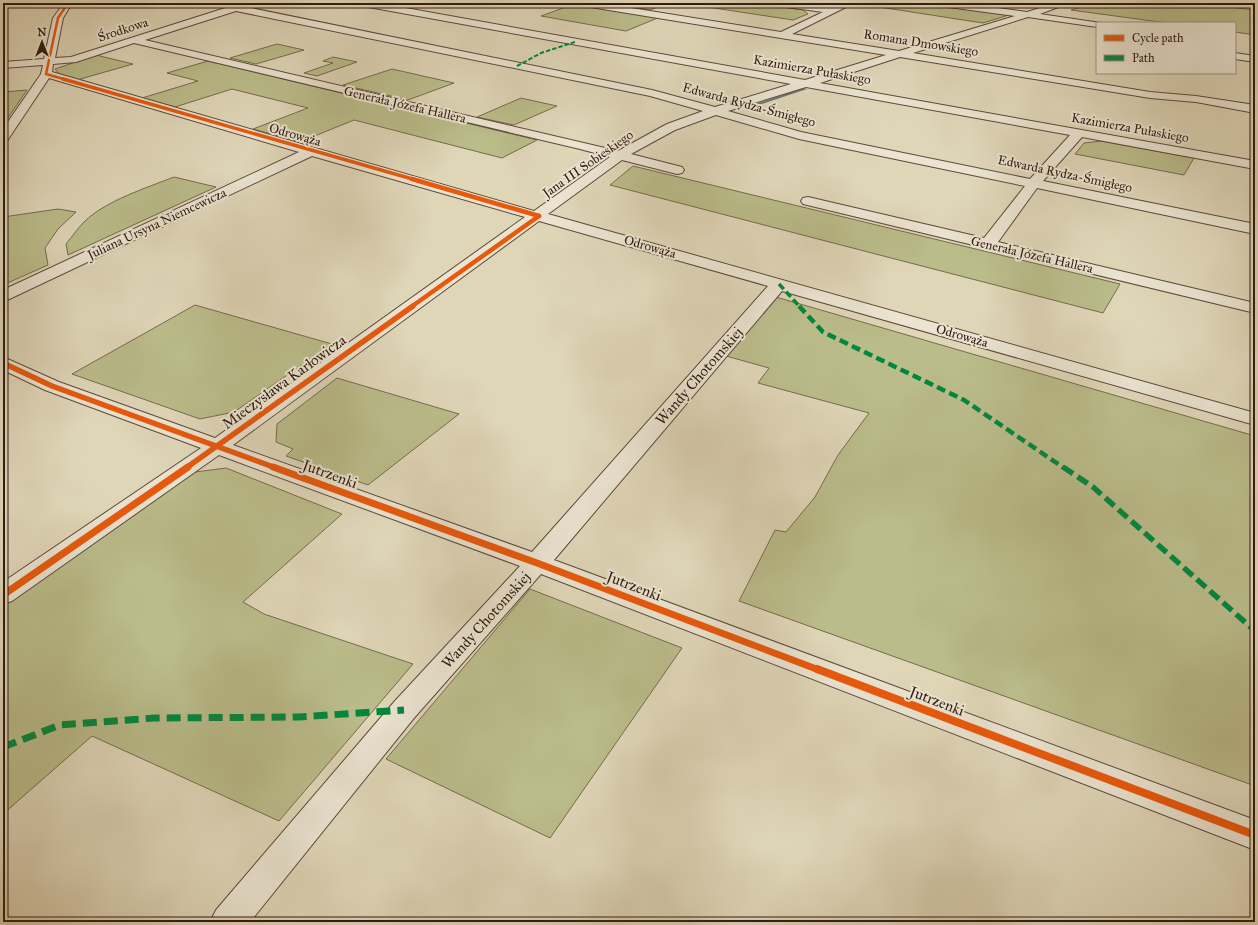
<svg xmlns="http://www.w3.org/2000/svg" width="1258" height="925" font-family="'IM FELL Great Primer',serif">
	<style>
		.green { fill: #babc8a; stroke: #766b4d }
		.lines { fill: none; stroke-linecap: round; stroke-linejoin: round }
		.stream { fill: #6d7972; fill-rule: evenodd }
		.minor-casing { stroke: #5d493a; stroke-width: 2 }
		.minor { fill: #eae4d1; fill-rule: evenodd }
		.quiet-far4 { stroke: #00873e; stroke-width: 2; stroke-dasharray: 4.5 2; stroke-linecap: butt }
		.quiet-far3 { stroke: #00873e; stroke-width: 3.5; stroke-dasharray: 7 3.5; stroke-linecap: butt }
		.quiet-far2 { stroke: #00873e; stroke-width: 4.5; stroke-dasharray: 9 4.5; stroke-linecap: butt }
		.quiet-far1 { stroke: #00873e; stroke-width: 5.5; stroke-dasharray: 12 5.5; stroke-linecap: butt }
		.quiet { stroke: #00873e; stroke-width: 7; stroke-dasharray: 14 7; stroke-linecap: butt }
		.cycleway-far5-casing { stroke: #eae4d1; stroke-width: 3.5 }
		.cycleway-far4-casing { stroke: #eae4d1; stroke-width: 5 }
		.cycleway-far3-casing { stroke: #eae4d1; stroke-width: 6 }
		.cycleway-far2-casing { stroke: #eae4d1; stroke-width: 8 }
		.cycleway-far1-casing { stroke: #eae4d1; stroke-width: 10 }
		.cycleway-casing { stroke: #eae4d1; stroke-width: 11 }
		.cycleway-far5 { stroke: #e8590c; stroke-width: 2.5 }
		.cycleway-far4 { stroke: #e8590c; stroke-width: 3.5 }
		.cycleway-far3 { stroke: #e8590c; stroke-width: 4.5 }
		.cycleway-far2 { stroke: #e8590c; stroke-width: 5.5 }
		.cycleway-far1 { stroke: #e8590c; stroke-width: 7 }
		.cycleway { stroke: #e8590c; stroke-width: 8 }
		.labels { text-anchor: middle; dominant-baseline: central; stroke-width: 4; stroke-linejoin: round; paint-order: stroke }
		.far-street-label { font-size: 13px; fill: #321a10; stroke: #eae4d1 }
		.street-label { font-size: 15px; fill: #321a10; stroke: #eae4d1 }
	</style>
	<rect width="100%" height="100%" fill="#dfd6b8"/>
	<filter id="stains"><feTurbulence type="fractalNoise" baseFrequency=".005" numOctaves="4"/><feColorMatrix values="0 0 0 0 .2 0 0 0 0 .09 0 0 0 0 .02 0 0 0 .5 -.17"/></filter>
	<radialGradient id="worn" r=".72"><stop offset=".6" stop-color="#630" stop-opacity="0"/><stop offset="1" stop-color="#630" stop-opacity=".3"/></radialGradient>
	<g class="green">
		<polygon points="577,3 660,17 626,31 541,16"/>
		<polygon points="609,3 667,3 650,10"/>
		<polygon points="681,3 754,3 803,10 808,14 793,20"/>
		<polygon points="863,3 931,3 1009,15 983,23 860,4"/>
		<polygon points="1093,3 1196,3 1255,10 1255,35 1235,32 1235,23 1167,23 1071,10"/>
		<polygon points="277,44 304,50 256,64 230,58"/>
		<polygon points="96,55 133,64 77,80 60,75 55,69"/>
		<polygon points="333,57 357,62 317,76 304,73 333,63 323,61"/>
		<polygon points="208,61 537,140 502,158 354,120 300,142 253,129 308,108 232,89 175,107 142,98 198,81 167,73"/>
		<polygon points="392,69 454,83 408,100 343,85"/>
		<polygon points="27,90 3,125 3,92"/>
		<polygon points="521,98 557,106 514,125 477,117"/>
		<polygon points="1101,141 1194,158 1184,175 1075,154 1084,143"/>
		<polygon points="633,166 1120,284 1103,313 610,185"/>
		<path d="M174 177 216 187 68 255 66 244C72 237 77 229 84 222 105 201 146 188 174 177Z"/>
		<polygon points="58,209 76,212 58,229 45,248 48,265 3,285 3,217"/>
		<polygon points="776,297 1255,436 1255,786 739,601 775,530 786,532 815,497 838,455 869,413 758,383 769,368 726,356"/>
		<polygon points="195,305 332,344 234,412 200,419 72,374"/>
		<polygon points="337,378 459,414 368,485 286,456 293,449 276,442 277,424"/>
		<polygon points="226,468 342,514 243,602 264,614 413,664 279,821 92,736 3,814 3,603 195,472"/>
		<polygon points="530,589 682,648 550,838 386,759"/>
	</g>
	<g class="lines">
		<polygon class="stream" points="803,88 807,89 747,109 743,108"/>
		<defs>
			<g id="minor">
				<path d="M64 3H72L63 18 55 58 71 57 241 3H254L246 7 652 90 715 107 791 84 363 6 359 3H378L805 80 886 55 584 6 580 3H600L781 32 823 12 779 6 775 3H797L832 8 843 3H854L792 34 899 51 1015 16 941 6 937 3H961L1027 12 1056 3H1069L1040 14 1101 23H1097V27L1028 17 913 53 1150 92 1196 96 1255 105V113L1196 102 1150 98 900 57 820 83 1255 161V169L1082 137 1043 181 1255 224V234L1037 188 998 242 1255 303V313L803 204 801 201 803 198 808 197 984 238 1025 186 799 139 716 115 675 130 631 154 682 167 684 170 682 173 677 174 622 160 548 214 1255 413V425L782 291 554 560 1255 820V850L541 574 414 718 250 922H210L216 910 394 702 520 566 219 455 12 601 3 604V582L201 448 45 390 3 370V357L59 382 215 438 525 217 312 156 3 302V290L299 152 49 78 7 141 3 142V129L41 74 43 65 3 68V62L44 59 53 18ZM236 11 650 96 703 111 667 124 618 151 145 40ZM134 43 580 149 610 157 534 211 52 72 53 64 76 62ZM806 87 1070 135 1030 179 801 132 728 111ZM539 221 768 286 532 552 233 445Z"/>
				<polygon points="1235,53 1255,56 1255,62 1235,59"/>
			</g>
		</defs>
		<use href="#minor" class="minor-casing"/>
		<use href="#minor" class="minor"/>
		<polyline class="quiet-far4" points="517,66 541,53 575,42"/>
		<polyline class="quiet-far3" points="779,284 800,307"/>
		<polyline class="quiet-far2" points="799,306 823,332 964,400 1064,468"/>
		<polyline class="quiet-far1" points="1063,467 1093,487 1255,631"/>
		<polyline class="quiet" points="3,747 60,725 154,718 299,717 404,710"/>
		<defs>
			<polyline id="cycleway-far5" points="67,80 46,74 58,18 68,3"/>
			<polyline id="cycleway-far4" points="63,79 416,180"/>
			<g id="cycleway-far3">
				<polyline points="412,179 539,216"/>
				<polyline points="411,307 539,216"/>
			</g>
			<g id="cycleway-far2">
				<polyline points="3,363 52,386 276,468"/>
				<polyline points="186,468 413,306"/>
			</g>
			<g id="cycleway-far1">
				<polyline points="273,467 537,563 819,670"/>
				<polyline points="3,595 188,467"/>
			</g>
			<polyline id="cycleway" points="817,669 1255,835"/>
		</defs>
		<use href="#cycleway-far5" class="cycleway-far5-casing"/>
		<use href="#cycleway-far4" class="cycleway-far4-casing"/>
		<use href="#cycleway-far3" class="cycleway-far3-casing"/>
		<use href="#cycleway-far2" class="cycleway-far2-casing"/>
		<use href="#cycleway-far1" class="cycleway-far1-casing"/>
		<use href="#cycleway" class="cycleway-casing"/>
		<use href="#cycleway-far5" class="cycleway-far5"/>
		<use href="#cycleway-far4" class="cycleway-far4"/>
		<use href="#cycleway-far3" class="cycleway-far3"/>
		<use href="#cycleway-far2" class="cycleway-far2"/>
		<use href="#cycleway-far1" class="cycleway-far1"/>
		<use href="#cycleway" class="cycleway"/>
	</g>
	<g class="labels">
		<g class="far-street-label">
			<text transform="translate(123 30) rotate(-18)">Środkowa</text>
			<text transform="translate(921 43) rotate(9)">Romana Dmowskiego</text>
			<text transform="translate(812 70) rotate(10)">Kazimierza Pułaskiego</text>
			<text transform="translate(405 105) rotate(13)">Generała Józefa Hallera</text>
			<text transform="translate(749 105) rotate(15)">Edwarda Rydza-Śmigłego</text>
			<text transform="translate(1130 128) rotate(10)">Kazimierza Pułaskiego</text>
			<text transform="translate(295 135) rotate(16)">Odrowąża</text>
			<text transform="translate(588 164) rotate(-35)">Jana III Sobieskiego</text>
			<text transform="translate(1065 174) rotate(12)">Edwarda Rydza-Śmigłego</text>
			<text transform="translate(157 224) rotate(-25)">Juliana Ursyna Niemcewicza</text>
			<text transform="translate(650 247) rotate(16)">Odrowąża</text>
			<text transform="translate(1032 255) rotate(13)">Generała Józefa Hallera</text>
			<text transform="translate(962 336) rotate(16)">Odrowąża</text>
		</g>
		<g class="street-label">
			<text transform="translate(699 376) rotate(-49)">Wandy Chotomskiej</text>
			<text transform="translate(284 382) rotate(-36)">Mieczysława Karłowicza</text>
			<text transform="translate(330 474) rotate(20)">Jutrzenki</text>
			<text transform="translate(634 586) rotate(21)">Jutrzenki</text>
			<text transform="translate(486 620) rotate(-48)">Wandy Chotomskiej</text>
			<text transform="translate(937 701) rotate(21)">Jutrzenki</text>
		</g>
	</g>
	<rect width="1258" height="925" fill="none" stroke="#dfd6b8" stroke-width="16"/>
	<rect x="4" y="4" width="1250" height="917" fill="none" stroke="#321a10" stroke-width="2"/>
	<rect x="8" y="8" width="1242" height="909" fill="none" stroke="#321a10"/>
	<rect x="1096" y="22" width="140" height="52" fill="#eae4d1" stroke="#a09384"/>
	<rect x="1104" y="35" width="20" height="6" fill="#e8590c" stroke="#a09384"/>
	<text x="1132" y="42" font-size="12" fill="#321a10">Cycle path</text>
	<rect x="1104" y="55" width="20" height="6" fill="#00873e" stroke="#a09384"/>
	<text x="1132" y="62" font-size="12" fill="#321a10">Path</text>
	<g transform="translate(42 42)" stroke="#eae4d1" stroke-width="3" paint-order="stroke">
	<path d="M0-3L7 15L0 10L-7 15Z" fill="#321a10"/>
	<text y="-6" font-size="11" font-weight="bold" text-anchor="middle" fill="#321a10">N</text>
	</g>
	<rect width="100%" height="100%" filter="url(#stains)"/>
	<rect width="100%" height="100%" fill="url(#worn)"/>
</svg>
